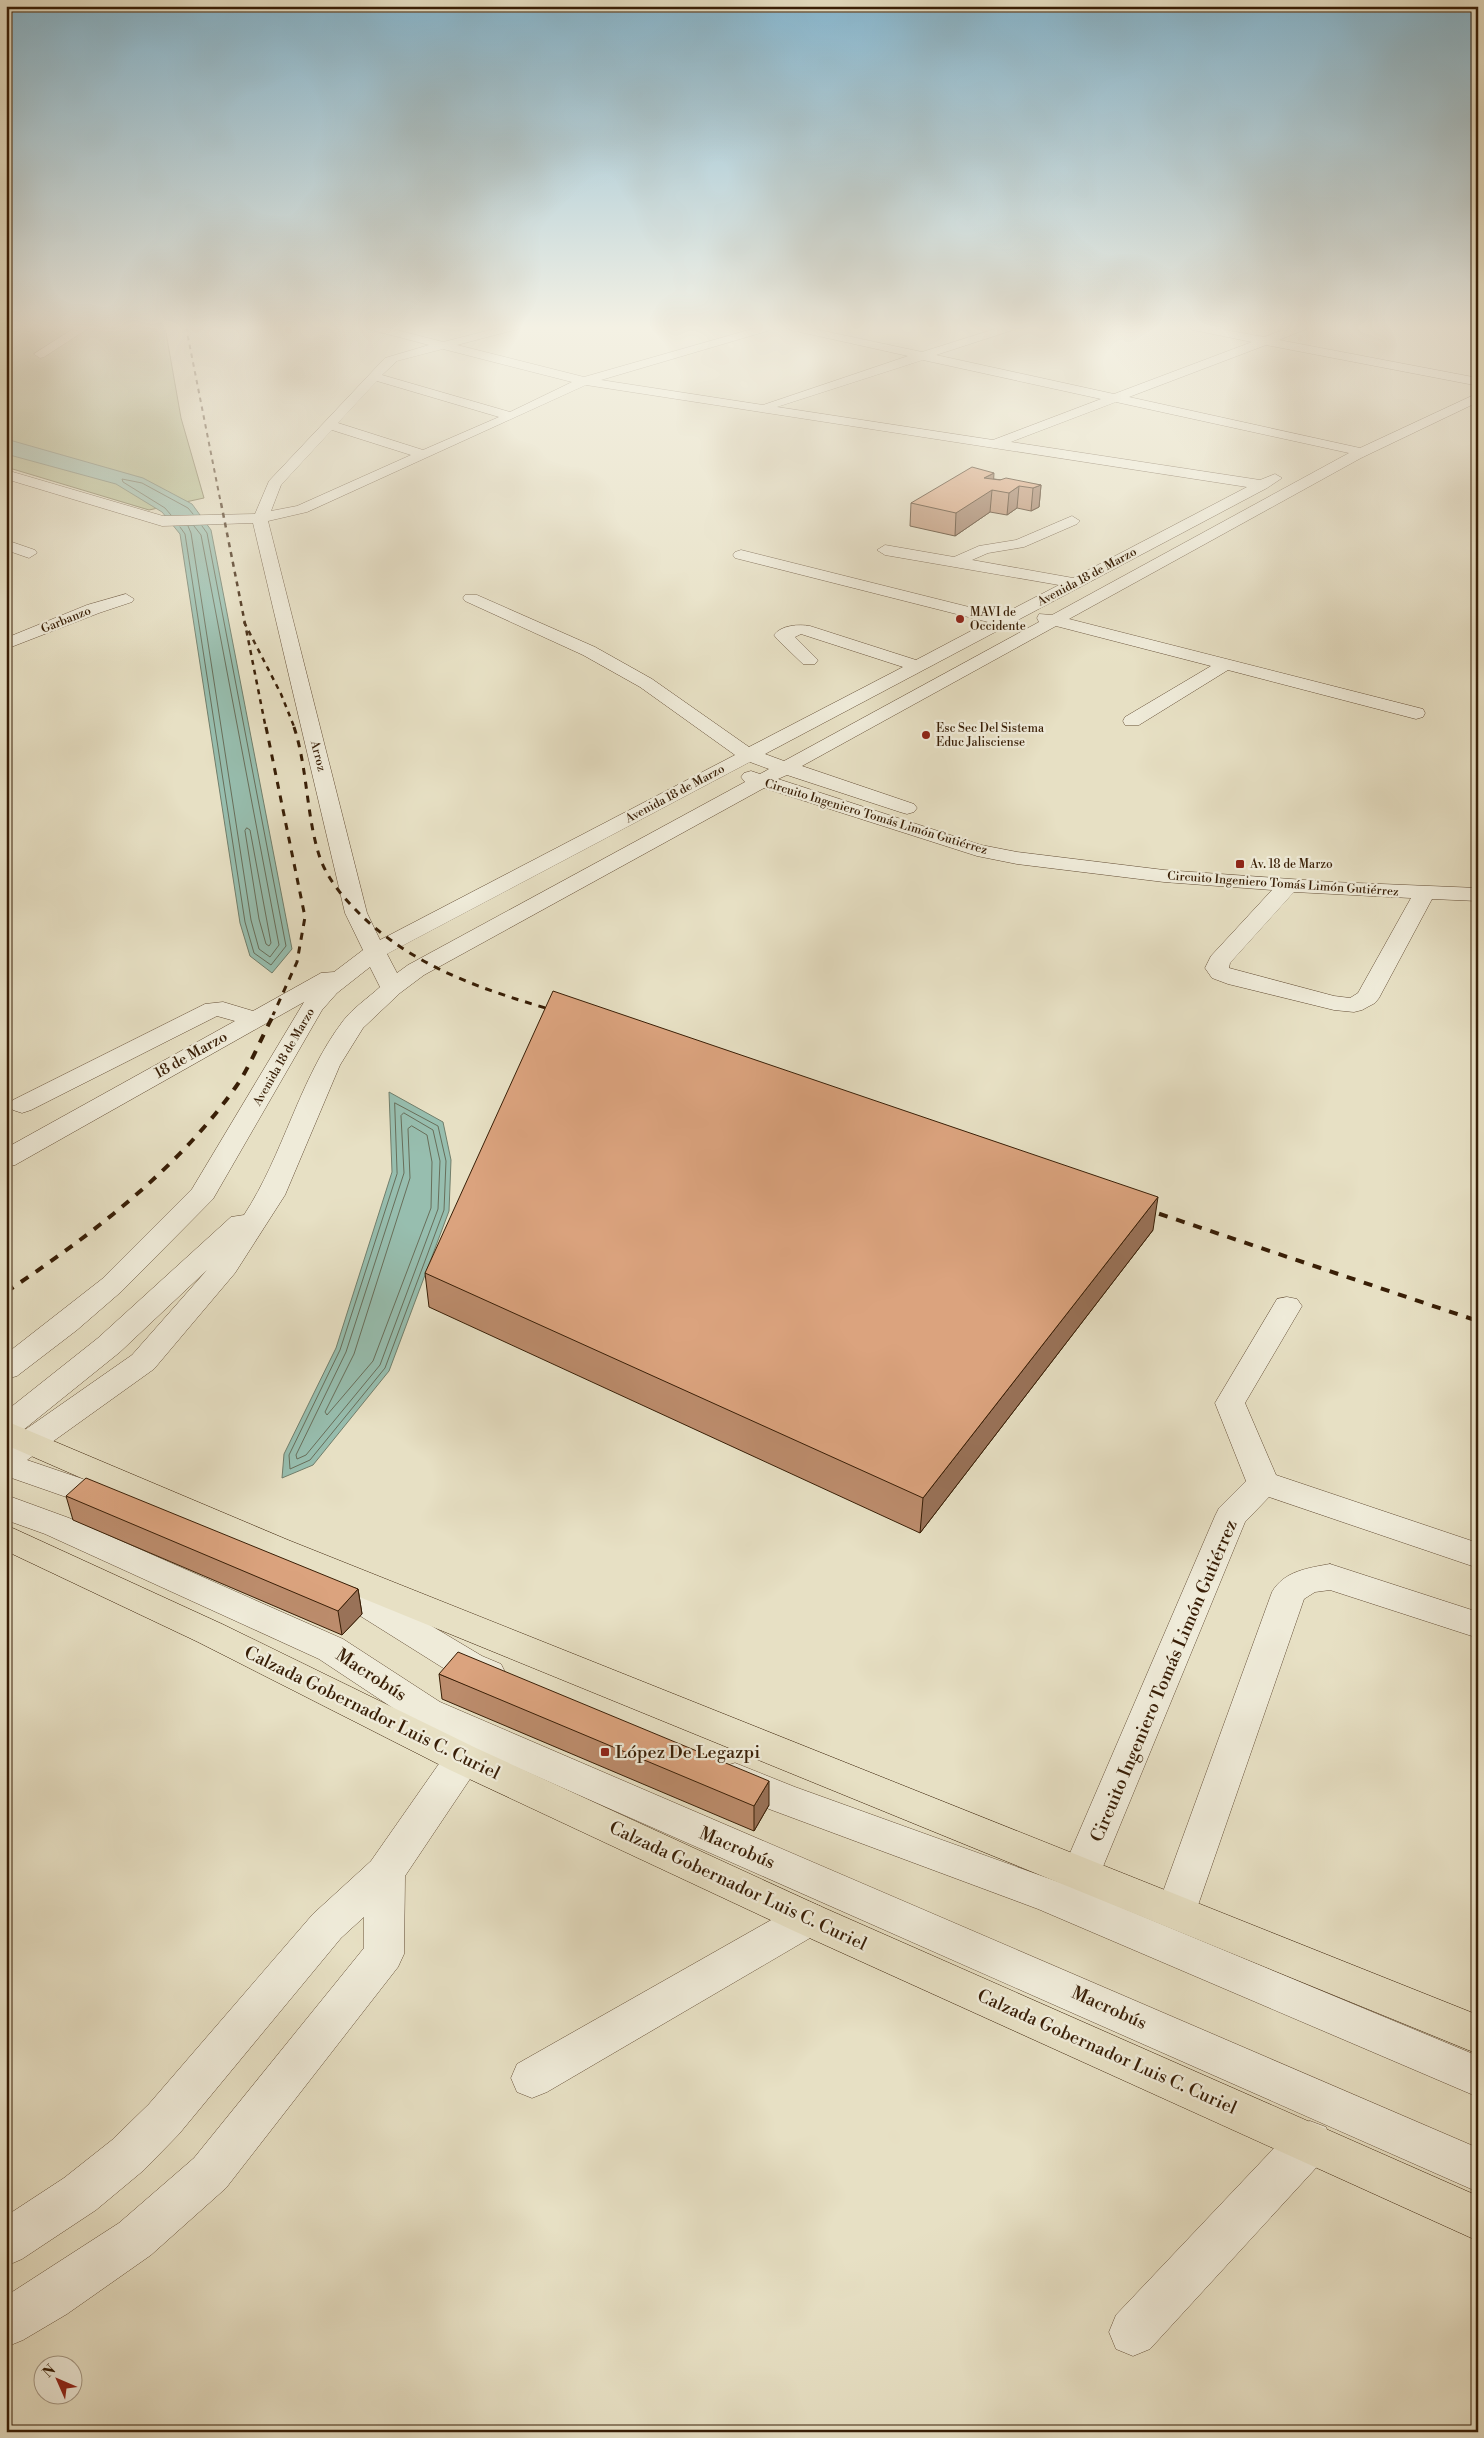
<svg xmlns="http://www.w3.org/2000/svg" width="1484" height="2438" font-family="'Libre Bodoni',serif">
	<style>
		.green { fill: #b8c192; stroke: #78704c }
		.water { fill: #97beaf; stroke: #717e6b }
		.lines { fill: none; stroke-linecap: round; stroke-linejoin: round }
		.shore { stroke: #686e5a; stroke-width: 1 }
		.minor-casing { stroke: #644e36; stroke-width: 1 }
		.major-casing { stroke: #381e06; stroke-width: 1 }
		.minor { fill: #efebd9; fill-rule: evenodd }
		.major { fill: #e7e0c4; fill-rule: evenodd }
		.rail-far3 { stroke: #381e06; stroke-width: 2; stroke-dasharray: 4.5 4.5; stroke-linecap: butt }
		.rail-far2 { stroke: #381e06; stroke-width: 2.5; stroke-dasharray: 5 5; stroke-linecap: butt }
		.rail-far1 { stroke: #381e06; stroke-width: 3; stroke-dasharray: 7 7; stroke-linecap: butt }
		.rail { stroke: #381e06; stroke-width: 4; stroke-dasharray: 9 9; stroke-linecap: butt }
		.wall { fill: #bc8c6c; stroke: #381e06 }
		.shaded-wall { fill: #997258; stroke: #381e06 }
		.building { fill: #dba37e; stroke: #381e06 }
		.poi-dot { fill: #8f2418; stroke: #efebd9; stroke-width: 2 }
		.labels { text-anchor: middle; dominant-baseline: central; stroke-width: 4.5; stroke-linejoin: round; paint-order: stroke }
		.far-street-label { font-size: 12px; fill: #381e06; stroke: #efebd9 }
		.far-poi-label { font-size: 12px; fill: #381e06; stroke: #efebd9; text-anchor: start }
		.street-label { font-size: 15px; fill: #381e06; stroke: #efebd9 }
		.near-street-label { font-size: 18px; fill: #381e06; stroke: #efebd9 }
		.near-poi-label { font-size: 18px; fill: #381e06; stroke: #efebd9; text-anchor: start }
	</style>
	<rect width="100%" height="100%" fill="#e7e0c4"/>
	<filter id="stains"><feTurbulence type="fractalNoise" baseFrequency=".004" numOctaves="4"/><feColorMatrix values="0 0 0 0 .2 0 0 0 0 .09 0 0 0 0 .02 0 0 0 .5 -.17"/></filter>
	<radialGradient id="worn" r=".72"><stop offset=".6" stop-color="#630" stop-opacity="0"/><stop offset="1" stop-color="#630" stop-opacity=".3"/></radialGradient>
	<polygon class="green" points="6,327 165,327 181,418 204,498 149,510 6,467"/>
	<g class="water">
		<polygon points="6,439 143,478 192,504 211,530 292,949 272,973 250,956 240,923 180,534 162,512 116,484 6,454"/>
		<polygon points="389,1092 443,1122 451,1160 449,1211 389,1371 313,1465 282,1478 284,1454 336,1348 392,1172"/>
	</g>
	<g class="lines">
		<g class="shore">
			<polyline points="171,515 165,508 123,482 122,479 142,483 188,508 193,514"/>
			<polyline points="188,526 191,533 251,920 259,949 270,957 279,945 201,535 194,526"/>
			<polyline points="180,527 185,534 245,922 254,953 271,965 286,946 207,533 202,526"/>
			<polygon points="247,828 250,830 271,943 269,946 266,944 259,919 245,831"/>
			<polygon points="395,1103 438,1126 446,1161 444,1210 385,1368 310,1460 290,1469 289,1455 340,1350 397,1174"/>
			<polygon points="404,1113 433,1130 440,1161 438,1209 380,1365 306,1455 297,1459 296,1455 346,1352 404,1173 401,1116"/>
			<polygon points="412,1126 427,1135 432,1162 431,1208 373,1361 327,1415 325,1412 354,1354 410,1178 408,1129"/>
		</g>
		<defs>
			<g id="minor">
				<polygon points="76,327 90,327 44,357 40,358 34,354"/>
				<path d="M366 327H385L443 342 502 327H520L518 329 457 345 584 377 759 327H776L774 329 601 380 763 405 908 356 791 330 785 327H805L922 352 1001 327H1018L1016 329 936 355 1114 394 1252 342 1193 330 1187 327H1209L1264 337 1292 327H1308L1306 329 1279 340 1478 378V384L1474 385 1266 345 1129 397 1360 448 1478 393V402L1361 458 1069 619 1423 709 1425 713 1423 717 1416 719 1228 670 1139 725H1125L1123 721 1125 717 1211 666 1056 626 802 766 914 804 917 808 914 812 907 814 900 812 787 775 778 779 981 845 1017 852 1164 870 1333 882 1478 888V901L1432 899 1379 998 1375 1003 1362 1010 1354 1012 1334 1010 1228 984 1212 978 1205 968 1211 956 1272 890 1164 882 1017 864 977 856 764 788 424 975 400 993 363 1028 340 1065 285 1195 235 1273 154 1369 27 1460 124 1493 128 1501 124 1509 112 1513 6 1476V1443L132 1355 207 1270 120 1352 17 1435 6 1438V1411L98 1338 231 1217 244 1215C284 1154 299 1079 343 1021 353 1008 368 998 380 987L370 967 337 993 322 1010 213 1199 122 1291 77 1330 17 1376 6 1379V1354L102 1279 192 1189 304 1002 15 1165 6 1167V1148L235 1021 217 1016 31 1110 22 1113 13 1110 9 1105 13 1100 205 1004 223 1002 253 1011 321 973 334 972 363 950 345 913 253 523 162 526 6 479V470L163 516 255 514 269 481 385 358 429 345 368 329ZM443 349 572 382 510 412 382 375 397 361ZM923 360 1101 399 993 440 777 407ZM377 381 499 417 423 450 338 423ZM586 385 1247 487 1073 578 972 560 988 553 1024 547 1077 524 1080 521 1072 516 1016 540 979 546 954 557 885 545 877 550 885 555 1059 585 1001 615 741 550 735 552 733 555 735 558 988 622 916 660 810 626C799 624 781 625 774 635L777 639 803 664H815L818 660 795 637 801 634 903 667 749 747 652 679 595 647 477 595H465L463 598 465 601 583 655 640 687 735 755 380 940 367 913 268 521 307 512ZM1116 402 1349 453 1052 615 1039 614 1037 618 1039 622 784 761 765 754 1267 488 1282 478 1275 474 1260 480 1011 442ZM332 430 411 455 297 506 271 511 281 485ZM750 762 769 769 760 774 751 771 744 773 741 777 745 782 408 965 397 973 387 954ZM1294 892 1411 898 1358 993 1350 998 1334 996 1229 968 1230 963Z"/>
				<polygon points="6,540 35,550 37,553 29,558 6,550"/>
				<polygon points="126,594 134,599 132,602 99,613 6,649 6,638 87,605"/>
				<polygon points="1287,1297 1297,1299 1302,1306 1245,1403 1276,1475 1478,1543 1478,1568 1269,1497 1245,1522 1095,1886 1081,1891 1077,1889 1478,2056 1478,2097 1038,1909 769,1809 722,1789 716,1778 722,1767 735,1763 795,1787 1067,1885 1061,1874 1215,1516 1219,1508 1246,1481 1215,1403 1277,1299"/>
				<polygon points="6,1495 69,1518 343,1639 440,1702 1478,2148 1478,2192 477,1750 482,1759 476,1770 405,1876 404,1954 398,1967 226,2188 151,2255 67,2314 23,2340 6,2347 6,2296 119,2223 194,2158 364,1948 364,1917 341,1938 179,2134 144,2170 96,2210 22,2259 6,2266 6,2216 64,2178 112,2140 149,2104 313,1914 371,1861 450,1748 464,1744 414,1722 319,1659 45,1534 6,1520"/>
				<path d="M1330 1564 1478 1612V1638L1330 1590 1315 1592 1304 1599 1196 1911 1190 1923 1176 1928 1162 1923 1156 1911 1272 1592C1284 1571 1308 1568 1330 1564Z"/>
				<polygon points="326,1574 378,1594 482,1656 501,1664 506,1674 501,1684 488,1688 456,1676 354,1612 314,1596 309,1587 314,1578"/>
				<polygon points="808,1901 822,1907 828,1919 822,1931 547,2092 532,2098 517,2092 511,2078 517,2064 794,1907"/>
				<polygon points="1310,2121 1326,2127 1332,2142 1326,2157 1150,2349 1133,2356 1116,2349 1109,2332 1116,2315 1294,2127"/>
			</g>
			<g id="major">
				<polygon points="6,1421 288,1540 1478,2015 1478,2054 264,1558 6,1445"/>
				<polygon points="6,1525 222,1624 476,1748 822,1907 1478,2196 1478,2241 794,1931 450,1770 198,1642 6,1551"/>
			</g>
		</defs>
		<use href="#minor" class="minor-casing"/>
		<use href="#major" class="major-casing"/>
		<use href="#minor" class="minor"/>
		<use href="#major" class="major"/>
		<polyline class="rail-far3" points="186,327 221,504"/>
		<g class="rail-far2">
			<polyline points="221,503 266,729"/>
			<polyline points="244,622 281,694 295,729"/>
		</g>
		<g class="rail-far1">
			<polyline points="266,727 305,917 297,962 273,1015"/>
			<path d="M294 727C308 770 306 816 320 858 327 877 340 894 354 908 410 967 484 990 559 1012"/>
		</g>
		<g class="rail">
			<polyline points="1142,1208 1478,1321"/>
			<path d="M6 1292C90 1236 176 1171 235 1088 249 1069 262 1036 274 1014"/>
		</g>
	</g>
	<g class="wall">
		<polygon points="994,479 1041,485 1039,507 1031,511 1017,508 1007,515 990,512 955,536 910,526 911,503"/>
		<polygon points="1153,1230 920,1533 429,1307 425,1273"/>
		<polygon points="66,1496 358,1589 362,1614 342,1635 73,1520"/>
		<polygon points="439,1674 769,1805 754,1831 442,1699"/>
	</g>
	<g class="shaded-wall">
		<polygon points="994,473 993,490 992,490 990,512 955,536 956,513 984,478"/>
		<polygon points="1041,485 1039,507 1031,511 1033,488"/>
		<polygon points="1019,486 1017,508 1007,515 1009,493"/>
		<polygon points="1158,1197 1153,1230 920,1533 923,1498"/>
		<polygon points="358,1589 362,1614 342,1635 338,1611"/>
		<polygon points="769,1781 769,1805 754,1831 754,1806"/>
	</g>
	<g class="building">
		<polygon points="972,467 994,473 984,478 1000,480 1006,478 1041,485 1033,488 1019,486 1009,493 992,490 956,513 911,503"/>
		<polygon points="553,991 1158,1197 923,1498 425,1273"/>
		<polygon points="86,1478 358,1589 338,1611 66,1496"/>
		<polygon points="458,1652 769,1781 754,1806 439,1674"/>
	</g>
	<linearGradient id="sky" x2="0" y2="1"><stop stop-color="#87b8d1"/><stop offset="0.49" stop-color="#f4f1e4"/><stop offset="1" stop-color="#f4f1e4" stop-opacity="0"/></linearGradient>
	<rect width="1484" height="668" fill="url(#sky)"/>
	<g class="poi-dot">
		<circle cx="960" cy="619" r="5"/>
		<circle cx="926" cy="735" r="5"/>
		<rect x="1235" y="859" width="10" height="10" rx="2.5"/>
		<rect x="600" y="1747" width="10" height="10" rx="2.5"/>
	</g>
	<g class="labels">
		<g class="far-street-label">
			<text transform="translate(1087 577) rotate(-28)">Avenida 18 de Marzo</text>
			<text transform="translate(66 620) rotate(-22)">Garbanzo</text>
			<text transform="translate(318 756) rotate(76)">Arroz</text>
			<text transform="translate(675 794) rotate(-28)">Avenida 18 de Marzo</text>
			<text transform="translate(876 817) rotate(17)">Circuito Ingeniero Tomás Limón Gutiérrez</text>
			<text transform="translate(1283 884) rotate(4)">Circuito Ingeniero Tomás Limón Gutiérrez</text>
			<text transform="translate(284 1057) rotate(-60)">Avenida 18 de Marzo</text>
		</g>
		<g class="far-poi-label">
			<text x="970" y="612">MAVI de<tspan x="970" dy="14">Occidente</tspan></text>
			<text x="936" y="728">Esc Sec Del Sistema<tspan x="936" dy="14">Educ Jalisciense</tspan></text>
			<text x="1250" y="864">Av. 18 de Marzo</text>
		</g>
		<g class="street-label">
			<text transform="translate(191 1055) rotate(-29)">18 de Marzo</text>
		</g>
		<g class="near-street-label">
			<text transform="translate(371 1675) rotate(33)">Macrobús</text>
			<text transform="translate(1164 1681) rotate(-67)">Circuito Ingeniero Tomás Limón Gutiérrez</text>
			<text transform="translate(372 1713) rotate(26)">Calzada Gobernador Luis C. Curiel</text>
			<text transform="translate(737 1848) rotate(23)">Macrobús</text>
			<text transform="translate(738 1886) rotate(25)">Calzada Gobernador Luis C. Curiel</text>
			<text transform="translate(1109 2008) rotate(24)">Macrobús</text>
			<text transform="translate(1107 2052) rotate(24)">Calzada Gobernador Luis C. Curiel</text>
		</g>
		<g class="near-poi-label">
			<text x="615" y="1752">López De Legazpi</text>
		</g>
	</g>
	<rect width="1484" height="2438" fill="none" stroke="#e7e0c4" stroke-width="25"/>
	<rect x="8" y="8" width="1469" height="2423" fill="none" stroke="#381e06" stroke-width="2.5"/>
	<rect x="12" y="12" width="1459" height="2413" fill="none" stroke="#381e06"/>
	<g transform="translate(58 2380) rotate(315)"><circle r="24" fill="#efebd9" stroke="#a69985"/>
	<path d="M0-4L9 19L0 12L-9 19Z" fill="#8f2418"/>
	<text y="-8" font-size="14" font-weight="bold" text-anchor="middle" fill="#381e06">N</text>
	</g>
	<rect width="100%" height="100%" filter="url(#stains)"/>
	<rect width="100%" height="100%" fill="url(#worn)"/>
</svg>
